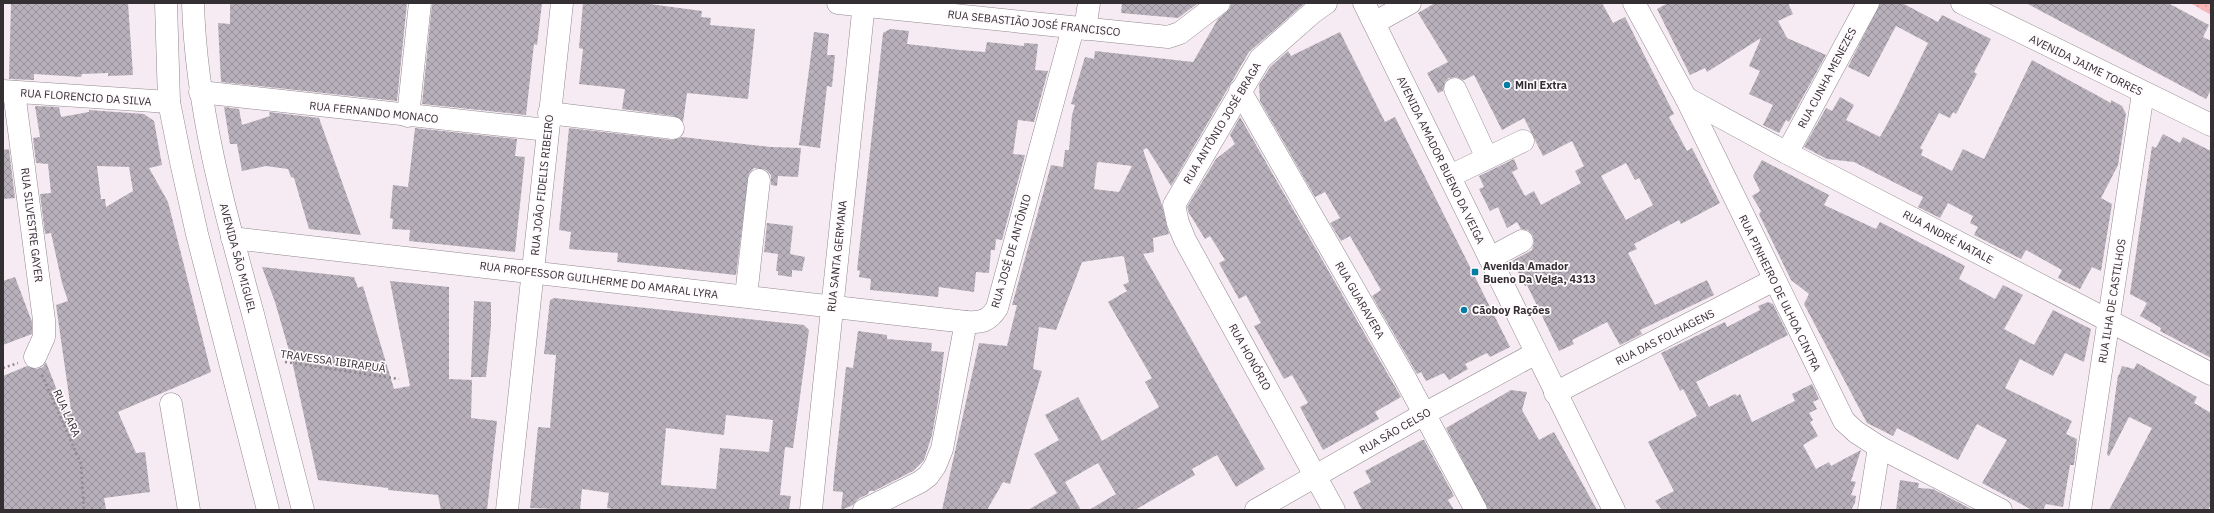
<svg xmlns="http://www.w3.org/2000/svg" width="2214" height="513" font-family="'IBM Plex Sans',sans-serif">
	<style>
		.green { fill: url(#green-dots) }
		.building { fill: url(#building-cross-hatch); fill-rule: evenodd }
		.lines { fill: none; stroke-linecap: round; stroke-linejoin: round }
		.minor-casing { stroke: #92888f; stroke-width: 23 }
		.major-casing { stroke: #92888f; stroke-width: 23 }
		.path { stroke: #90888d; stroke-width: 2.5; stroke-dasharray: 2 3; stroke-linecap: butt }
		.minor { stroke: #fff; stroke-width: 22 }
		.major { stroke: #fff; stroke-width: 22 }
		.poi-dot { fill: #017ca3; stroke: #fffafd; stroke-width: 1.5 }
		.labels { text-anchor: middle; dominant-baseline: central; stroke-width: 3.5; stroke-linejoin: round; paint-order: stroke }
		.street-label { font-size: 11px; fill: #332f32; stroke: #fffafd }
		.poi-label { font-size: 11px; font-weight: bold; fill: #332f32; stroke: #fffafd; text-anchor: start }
	</style>
	<defs>
		<pattern id="green-dots" width="8" height="8" patternUnits="userSpaceOnUse"><rect width="8" height="8" fill="#f8b7b8"/><path d="M2 2h.1M6 6h.1" fill="none" stroke="#d59e9f" stroke-width="1.8" stroke-linecap="round"/></pattern>
		<pattern id="building-cross-hatch" width="8" height="8" patternUnits="userSpaceOnUse"><rect width="8" height="8" fill="#b8b1bb"/><path d="M0 0l8 8M0 8l8-8" fill="none" stroke="#969099"/></pattern>
	</defs>
	<rect width="100%" height="100%" fill="#f6ebf2"/>
	<polygon class="green" points="2190,3 2211,3 2211,15"/>
	<g class="building">
		<polygon points="11,3 128,3 133,75 108,76 108,73 82,74 81,77 34,74 34,80 9,79"/>
		<polygon points="230,3 407,3 397,101 221,82 218,23 230,24"/>
		<polygon points="432,3 542,3 537,45 534,44 526,115 422,104"/>
		<polygon points="583,3 642,3 702,11 701,17 711,18 710,25 755,29 748,99 687,93 683,122 674,116 622,109 625,89 579,84 583,49 579,48"/>
		<polygon points="1122,3 1198,3 1178,18 1121,13"/>
		<path d="M1231 3H1305L1249 52 1171 186 1147 148 1143 150 1162 205 1169 234 1153 238 1154 252 1143 254 1265 469 1236 487 1217 455 1192 469 1195 475 1135 510H1089L1116 494 1098 463 1065 482 1081 510H1028L1057 493 1034 454 1059 440 1045 415 1078 397 1102 441 1159 407 1145 382 1152 378 1108 302 1127 291 1123 285 1129 282 1124 257 1122 256 1082 262 1056 330 1039 327 1033 369 1042 371 1010 484 1003 482 987 510H942L979 343 1007 346 1017 305H1012L1051 165 1063 167 1065 150H1069L1072 115 1075 105 1071 104 1085 57 1094 59 1095 51 1193 62 1218 19 1230 8ZM1099 162 1132 166 1119 192 1094 189 1097 163Z"/>
		<path d="M1435 3H1602L1613 23 1625 17 1674 114 1669 117 1687 151 1692 148 1720 203 1681 224 1679 220 1634 244 1637 249 1628 253 1655 305 1707 280 1714 295 1640 330 1642 334 1620 345 1607 322 1572 340 1574 344 1559 351 1527 285 1525 286 1512 261 1532 250 1534 242 1533 236 1528 230 1521 229 1517 222 1507 228 1498 207 1490 211 1479 189 1484 187 1479 176 1514 159 1518 169 1512 172 1525 196 1534 191 1541 205 1581 183 1575 171 1584 166 1572 141 1543 156 1524 118 1502 130 1474 75 1464 80 1456 77 1449 78 1445 82 1443 91 1438 93 1427 73 1448 62 1418 13ZM1626 163 1635 180 1639 178 1653 205 1626 220 1601 176Z"/>
		<polygon points="1668,3 1788,3 1793,14 1778,21 1787,38 1826,55 1789,122 1786,120 1779,133 1763,125 1773,105 1749,94 1760,71 1749,66 1761,38 1707,72 1705,68 1690,75 1657,9"/>
		<polygon points="1880,3 1902,3 1938,22 1942,15 1991,39 1974,72 1977,74 1956,114 1953,112 1950,118 1939,113 1920,148 1923,150 1921,155 1952,171 1963,149 1984,159 2032,60 2111,103 2111,100 2122,106 2126,114 2118,165 2101,198 2112,204 2101,271 2092,267 2080,289 2058,278 2062,270 2026,250 2021,259 1974,235 1978,227 1970,223 1973,216 1948,203 1940,218 1918,207 1923,197 1854,162 1827,159 1804,147 1826,108 1832,111 1840,97 1854,105 1846,120 1880,137 1898,104 1928,43 1896,26 1869,77 1848,67"/>
		<polygon points="2026,3 2168,3 2209,25 2203,37 2211,41 2211,90 2206,99"/>
		<polygon points="890,29 909,31 907,44 960,50 985,52 987,42 1024,46 1024,43 1038,44 1035,70 1048,71 1034,122 1018,120 1013,154 1025,155 1002,240 996,239 995,250 991,250 989,273 976,272 974,292 939,287 938,297 870,290 871,279 859,277 860,271 857,270 883,33"/>
		<polygon points="814,32 829,34 827,55 835,55 832,87 827,86 820,148 799,145"/>
		<polygon points="1340,32 1385,122 1395,117 1510,347 1490,357 1487,353 1465,364 1468,369 1449,380 1444,373 1426,381 1421,372 1417,374 1372,296 1381,290 1350,236 1341,241 1330,223 1340,218 1325,192 1315,197 1260,101 1259,85 1270,67 1288,51 1291,56"/>
		<path d="M35 106 59 107 61 117 89 112V110L144 114 154 121 162 165 149 168 168 202 211 372 118 412 136 453 145 452 150 492 104 498 106 509 3 510V376L27 366 37 369 43 367 46 362 65 411 71 410 56 305 68 301 62 283 51 233 45 234 40 194 51 193 48 164 36 163 33 138 40 137ZM97 166 129 167 133 191 106 207 105 199H101Z"/>
		<polygon points="224,107 239,109 242,125 270,116 269,112 319,118 361,235 309,229 294,178 291,177 288,169 266,166 242,171 237,144 230,144"/>
		<polygon points="1240,117 1401,397 1375,412 1379,419 1323,450 1300,407 1308,403 1292,375 1284,379 1254,326 1261,323 1246,295 1239,299 1219,263 1225,260 1210,236 1205,239 1189,213 1187,207 1216,159 1235,144 1230,135"/>
		<polygon points="415,128 517,139 515,156 525,157 515,252 409,241 410,230 392,229 393,219 390,218 393,185 408,187"/>
		<polygon points="569,128 672,140 682,137 771,147 801,148 798,177 778,176 777,186 771,185 771,175 766,170 754,168 749,173 736,275 617,262 618,253 569,249 571,232 559,230"/>
		<polygon points="2163,134 2180,143 2183,137 2211,151 2211,358 2160,331 2161,328 2140,316 2147,303 2130,294 2152,146 2156,148"/>
		<polygon points="9,149 15,198 3,199 3,150"/>
		<polygon points="1762,160 1829,195 1824,205 1876,229 1880,222 1965,266 1959,279 1995,299 2003,285 2023,295 2004,329 2034,345 2053,310 2091,329 2084,362 2065,353 2053,376 2020,359 2005,388 2072,421 2066,434 2077,439 2074,465 2070,465 2063,507 2046,504 2043,510 2032,510 1982,483 2007,440 1977,424 1958,460 1897,428 1893,436 1867,423 1804,304 1809,294 1791,280 1759,214 1761,211 1752,196 1760,191 1753,176"/>
		<polygon points="767,223 793,226 790,254 805,257 802,271 792,270 792,277 778,275 778,271 776,271 778,254 764,252"/>
		<polygon points="262,267 354,277 358,288 363,286 394,389 410,386 390,281 449,287 449,379 472,380 471,418 497,421 487,510 441,510 438,495 388,490 388,488 318,480 292,361 275,302"/>
		<polygon points="15,277 32,322 32,334 3,345 3,281"/>
		<path d="M554 298 804 325 809 330 793 448 785 447 780 495 791 496 789 510H619L607 508 609 493 582 489 580 510 530 508 538 427 550 428 556 355 544 354 550 300ZM726 415 773 420 769 452 720 448 716 489 661 485 666 428 724 435Z"/>
		<polygon points="474,301 491,302 491,325 486,377 471,377"/>
		<polygon points="1768,302 1773,304 1788,335 1696,382 1709,407 1735,394 1737,396 1740,394 1752,422 1795,401 1792,394 1812,384 1819,399 1813,402 1817,409 1809,413 1813,420 1810,422 1818,436 1803,445 1816,469 1829,462 1831,466 1861,450 1851,481 1856,482 1851,495 1856,496 1855,503 1851,510 1662,510 1655,501 1674,491 1648,442 1697,416 1683,389 1680,391 1661,353 1725,322 1727,327 1760,310 1758,306"/>
		<polygon points="858,331 887,335 887,339 932,343 931,351 944,352 938,402 932,435 924,460 913,471 874,491 869,491 868,494 858,499 853,505 841,510 843,492 833,491 834,476 846,367 853,368"/>
		<polygon points="2137,363 2197,397 2194,403 2211,413 2211,505 2208,510 2109,510 2152,428 2129,417 2109,456 2107,455 2118,375 2119,375 2122,366 2134,369"/>
		<polygon points="1511,390 1527,392 1522,410 1539,440 1554,432 1597,510 1488,510 1446,428"/>
		<polygon points="1422,440 1424,440 1454,496 1448,500 1454,510 1362,510 1353,492 1371,482 1365,471"/>
		<polygon points="1900,480 1919,483 1918,488 1933,489 1973,510 1896,510"/>
	</g>
	<g class="lines">
		<defs>
			<g id="minor">
				<polyline points="838,3 1168,37 1180,33 1219,3"/>
				<polyline points="1326,3 1312,13 1260,59 1174,205 1178,223 1185,240 1334,510"/>
				<polyline points="1634,3 1686,98 1844,421 1856,432 1879,447 2001,510"/>
				<polyline points="1962,3 2211,125"/>
				<polyline points="1374,23 1410,3"/>
				<polyline points="1085,29 1089,3"/>
				<polyline points="1455,89 1487,158"/>
				<polyline points="3,91 169,102"/>
				<polyline points="1240,91 1405,378 1476,510"/>
				<polyline points="14,92 44,320 44,337 35,357"/>
				<polyline points="200,92 547,130"/>
				<polyline points="1686,98 1787,153 2211,374"/>
				<polyline points="549,113 673,128"/>
				<polyline points="408,116 420,3"/>
				<polyline points="1787,153 1868,3"/>
				<polyline points="1450,176 1523,141"/>
				<polyline points="232,238 966,322"/>
				<polyline points="1490,258 1522,241"/>
				<polyline points="746,296 759,180"/>
				<polyline points="1555,393 1774,280"/>
				<polyline points="171,404 189,510"/>
				<polyline points="507,510 562,3"/>
				<polyline points="811,510 864,3"/>
				<path d="M864 510 920 482 928 476 935 466 942 449 966 322C981 323 989 321 997 308L1073 28"/>
				<polyline points="1256,510 1424,414 1536,353"/>
				<polyline points="1869,510 1879,447"/>
				<polyline points="2080,510 2143,93"/>
			</g>
			<g id="major">
				<polyline points="166,3 169,102 181,162 197,234 268,510"/>
				<path d="M193 3C196 109 225 212 253 314 270 379 286 445 303 510"/>
				<polyline points="1364,3 1614,510"/>
			</g>
		</defs>
		<use href="#minor" class="minor-casing"/>
		<use href="#major" class="major-casing"/>
		<g class="path">
			<polyline points="285,362 399,379"/>
			<polyline points="3,368 18,363"/>
			<polyline points="42,375 81,464 84,510"/>
		</g>
		<use href="#minor" class="minor"/>
		<use href="#major" class="major"/>
	</g>
	<g class="poi-dot">
		<circle cx="1507" cy="85" r="4"/>
		<rect x="1471" y="268" width="8" height="8" rx="2"/>
		<circle cx="1464" cy="310" r="4"/>
	</g>
	<g class="labels">
		<g class="street-label">
			<text transform="translate(1034 23) rotate(6)">RUA SEBASTIÃO JOSÉ FRANCISCO</text>
			<text transform="translate(2086 65) rotate(26)">AVENIDA JAIME TORRES</text>
			<text transform="translate(1827 78) rotate(-62)">RUA CUNHA MENEZES</text>
			<text transform="translate(86 97) rotate(4)">RUA FLORENCIO DA SILVA</text>
			<text transform="translate(374 112) rotate(6)">RUA FERNANDO MONACO</text>
			<text transform="translate(1222 123) rotate(-59)">RUA ANTÔNIO JOSÉ BRAGA</text>
			<text transform="translate(1441 160) rotate(64)">AVENIDA AMADOR BUENO DA VEIGA</text>
			<text transform="translate(542 185) rotate(-84)">RUA JOÃO FIDELIS RIBEIRO</text>
			<text transform="translate(32 225) rotate(83)">RUA SILVESTRE GAYER</text>
			<text transform="translate(1948 237) rotate(28)">RUA ANDRÉ NATALE</text>
			<text transform="translate(1011 251) rotate(-74)">RUA JOSÉ DE ANTÔNIO</text>
			<text transform="translate(837 256) rotate(-84)">RUA SANTA GERMANA</text>
			<text transform="translate(238 258) rotate(75)">AVENIDA SÃO MIGUEL</text>
			<text transform="translate(599 280) rotate(7)">RUA PROFESSOR GUILHERME DO AMARAL LYRA</text>
			<text transform="translate(1780 293) rotate(64)">RUA PINHEIRO DE ULHOA CINTRA</text>
			<text transform="translate(1360 300) rotate(60)">RUA GUARAVERA</text>
			<text transform="translate(2112 301) rotate(-81)">RUA ILHA DE CASTILHOS</text>
			<text transform="translate(1665 337) rotate(-27)">RUA DAS FOLHAGENS</text>
			<text transform="translate(1250 357) rotate(61)">RUA HONÓRIO</text>
			<text transform="translate(333 361) rotate(8)">TRAVESSA IBIRAPUÃ</text>
			<text transform="translate(67 413) rotate(66)">RUA LARA</text>
			<text transform="translate(1395 431) rotate(-30)">RUA SÃO CELSO</text>
		</g>
		<g class="poi-label">
			<text x="1515" y="85">Mini Extra</text>
			<text x="1483" y="266">Avenida Amador<tspan x="1483" dy="13">Bueno Da Veiga, 4313</tspan></text>
			<text x="1472" y="310">Cãoboy Rações</text>
		</g>
	</g>
	<rect width="2214" height="513" fill="none" stroke="#332f32" stroke-width="8"/>
</svg>
